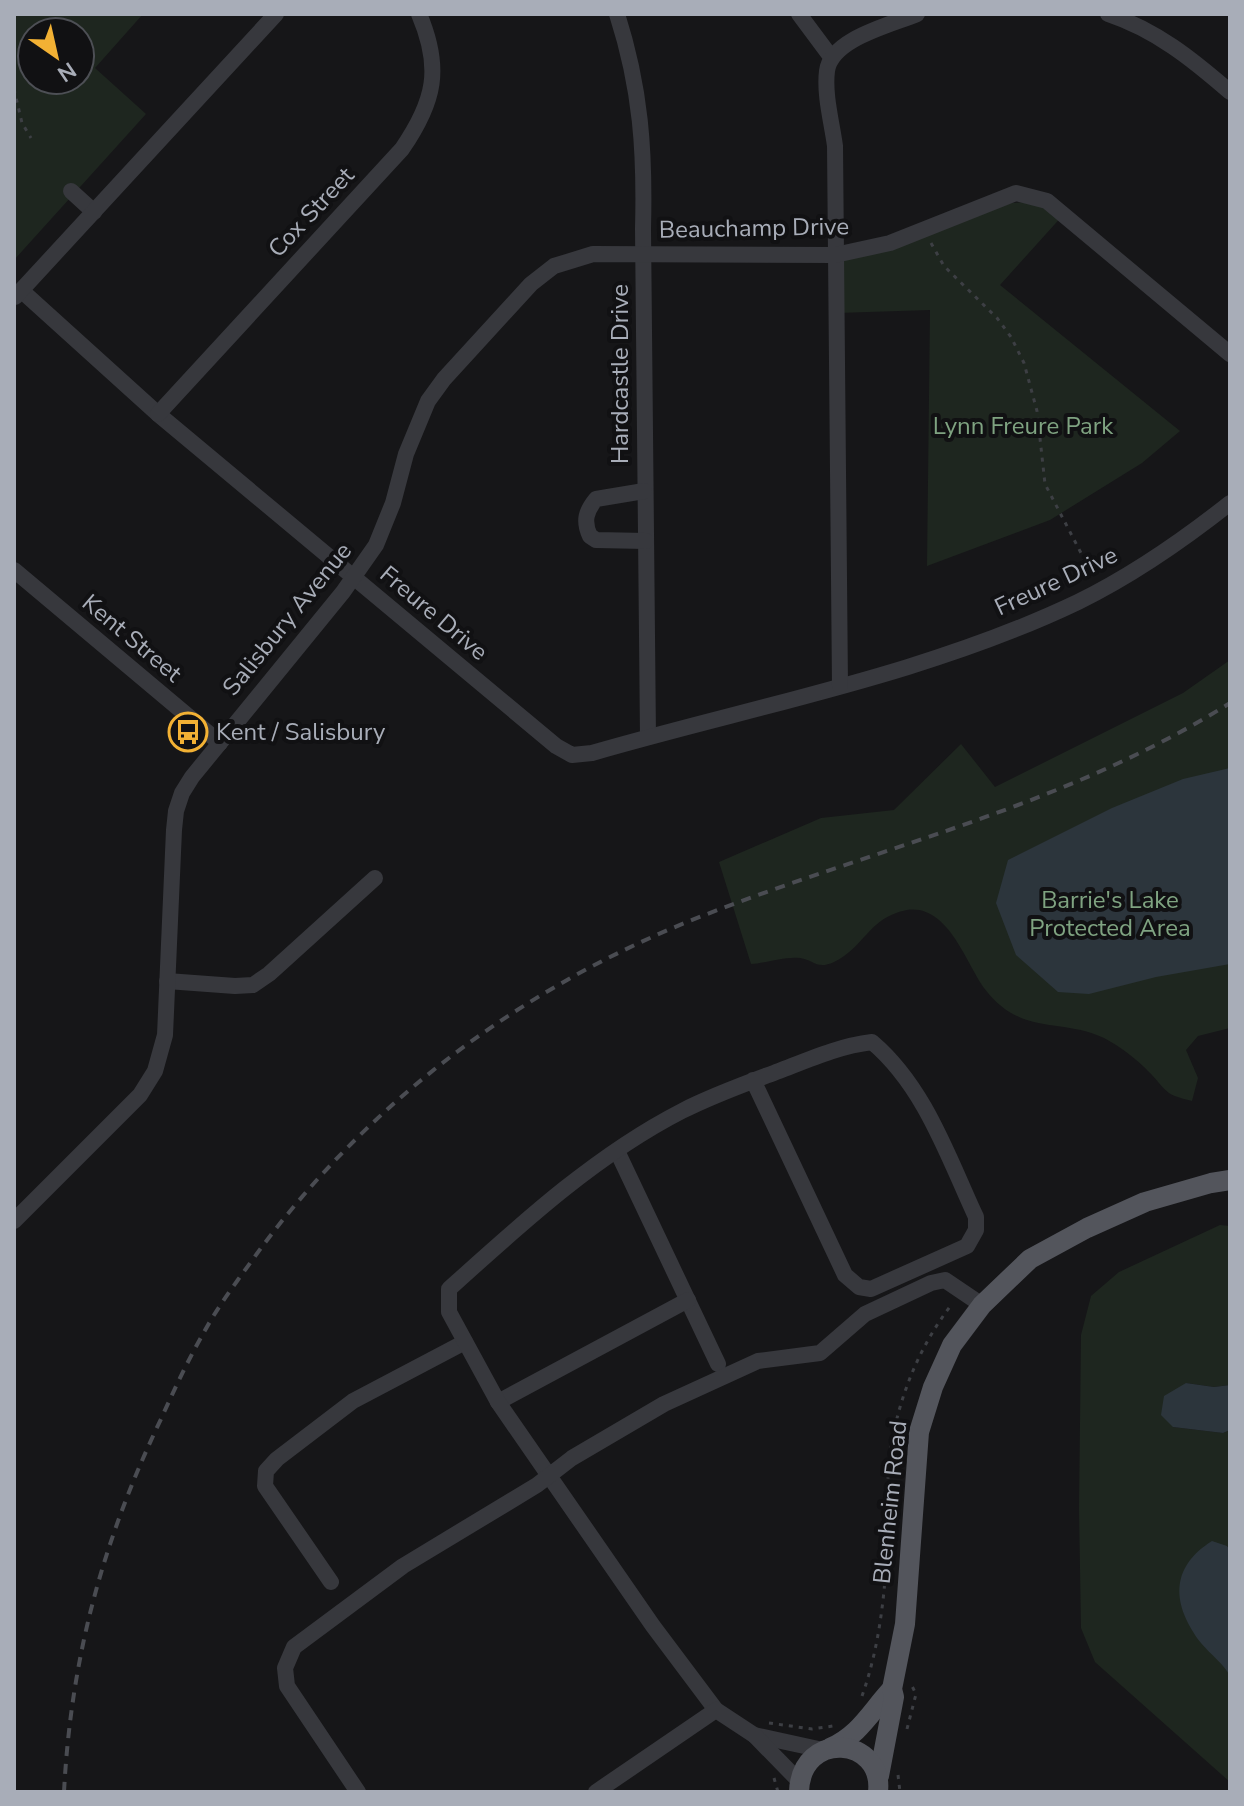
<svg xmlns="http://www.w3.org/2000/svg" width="1244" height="1806" font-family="'Nunito Sans',sans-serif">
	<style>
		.green { fill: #1e261f; fill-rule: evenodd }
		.water { fill: #2c353c }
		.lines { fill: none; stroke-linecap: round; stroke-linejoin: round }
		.path { stroke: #3d3f44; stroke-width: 3; stroke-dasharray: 4 6; stroke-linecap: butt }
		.minor { stroke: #37383d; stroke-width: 16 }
		.major { stroke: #53555c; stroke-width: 20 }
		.rail { stroke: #4a4c52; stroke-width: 4; stroke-dasharray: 10 8; stroke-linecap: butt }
		.labels { text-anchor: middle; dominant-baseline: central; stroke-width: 8; stroke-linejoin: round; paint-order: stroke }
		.street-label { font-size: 24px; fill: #a8adb8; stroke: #111113 }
		.park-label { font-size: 24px; fill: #7fa381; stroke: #111113 }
		.poi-label { font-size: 24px; fill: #a8adb8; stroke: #111113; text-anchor: start }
	</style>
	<rect width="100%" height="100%" fill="#161618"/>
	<g class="green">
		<path d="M14 14H143L95 68 146 114 14 260ZM32 32H80V80H32Z"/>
		<polygon points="1035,201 1064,214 1000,285 1180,431 1142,463 1050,520 927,566 930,310 837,313 838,257 1001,204"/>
		<path d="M1230 660V1028L1198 1036 1186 1050 1198 1078 1192 1101C1185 1099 1175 1097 1169 1093 1161 1087 1155 1077 1148 1071 1137 1059 1119 1046 1104 1038 1059 1017 1021 1037 984 988 966 963 948 904 907 910 869 917 864 948 834 962 817 970 814 960 800 958 786 956 766 963 751 964L719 862 821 818 894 810 961 744 995 787 1183 693Z"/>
		<polygon points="1220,1225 1230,1226 1230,1385 1214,1387 1186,1383 1173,1427 1223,1433 1230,1430 1230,1550 1227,1546 1205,1647 1225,1666 1230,1676 1230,1782 1095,1662 1081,1628 1079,1509 1081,1335 1091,1296 1119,1272"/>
	</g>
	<g class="water">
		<polygon points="1230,768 1230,964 1156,977 1089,994 1058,992 1016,955 996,903 1008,860 1112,808 1183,779"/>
		<polygon points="1186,1383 1214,1387 1230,1385 1230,1430 1223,1433 1173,1427 1161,1415 1164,1396"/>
		<path d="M1212 1541 1227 1546 1230 1550V1676C1223 1663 1211 1655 1201 1643 1172 1605 1169 1568 1212 1541Z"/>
	</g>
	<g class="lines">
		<g class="path">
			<polyline points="14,89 22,123 31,138"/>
			<polyline points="931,243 944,266 997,318 1011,337 1024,363 1037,411 1045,484 1093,576"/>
			<path d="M862 1696C881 1643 886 1584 888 1528 888 1506 887 1483 889 1461 896 1404 917 1349 952 1304"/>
			<polyline points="769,1723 812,1729 833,1726"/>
			<polyline points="907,1729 916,1694 910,1682"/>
			<polyline points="898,1775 900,1792"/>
			<polyline points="774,1778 778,1792"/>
		</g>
		<g class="minor">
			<path d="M617 14C641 89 645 151 643 229L648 737"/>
			<polyline points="799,14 831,57"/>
			<path d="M1108 14C1156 30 1192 59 1230 92"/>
			<polyline points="71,191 94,212"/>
			<path d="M22 291 158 414 556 746 572 755 592 753C754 706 925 675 1078 602 1133 575 1182 541 1230 503"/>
			<polyline points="15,297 276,14"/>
			<path d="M158 414 402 149C435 101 442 68 419 14"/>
			<path d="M644 491 596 499C586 511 583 521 590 536L596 540 646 541"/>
			<polyline points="14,570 220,743"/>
			<path d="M840 686 835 146C832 123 824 95 827 71 831 39 890 25 917 14"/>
			<polyline points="167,981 235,986 253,985 269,974 375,878"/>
			<polyline points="617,1151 718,1364"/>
			<polyline points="14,1221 140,1095 155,1071 165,1035 174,830 176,811 182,793 192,777 343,592 376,545 393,503 406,454 428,401 444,379 531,284 554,266 593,254 835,255 890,243 1016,193 1047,201 1230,354"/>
			<polyline points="498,1402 688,1300"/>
			<polyline points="331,1582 265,1486 266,1471 277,1459 353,1401 465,1342"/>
			<path d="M716 1710 653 1626 498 1402 449 1312V1289C521 1224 596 1155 682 1111 713 1095 747 1083 779 1071 810 1059 839 1046 872 1042 925 1087 948 1157 976 1217V1230L967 1246 871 1289 859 1287 845 1275 753 1080"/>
			<polyline points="754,1735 823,1750"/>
			<polyline points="358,1792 287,1686 285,1668 294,1647 403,1566 537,1485 572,1458 664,1404 758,1361 820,1353 865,1314 931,1283 945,1280 982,1305"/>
			<polyline points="596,1792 716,1710 754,1735 800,1782"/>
		</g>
		<g class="major">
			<path d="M830 1748C860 1735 871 1711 892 1689"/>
			<polyline points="879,1776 894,1697 892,1689 905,1624 919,1432 933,1387 952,1345 982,1305 1030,1259 1087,1228 1145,1202 1211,1183 1230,1180"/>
			<path d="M799 1792C801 1729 884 1737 878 1792"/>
		</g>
		<path class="rail" d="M64 1792C71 1657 103 1540 161 1419 174 1390 187 1362 203 1334 219 1304 241 1276 261 1248 371 1101 518 991 687 922 871 848 1059 810 1230 703"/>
	</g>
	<defs>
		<symbol id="bus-ring" viewBox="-11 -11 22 22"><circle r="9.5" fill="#111113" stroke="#f2b134" stroke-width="1.5"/><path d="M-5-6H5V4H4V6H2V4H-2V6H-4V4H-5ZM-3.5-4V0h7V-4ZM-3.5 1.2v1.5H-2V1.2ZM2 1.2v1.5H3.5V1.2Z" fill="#f2b134"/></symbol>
	</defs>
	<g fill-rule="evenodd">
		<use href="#bus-ring" x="166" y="710" width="44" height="44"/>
	</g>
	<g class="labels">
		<g class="street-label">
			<text transform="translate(311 212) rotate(-47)">Cox Street</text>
			<text transform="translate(754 228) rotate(-1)">Beauchamp Drive</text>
			<text transform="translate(620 374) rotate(-90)">Hardcastle Drive</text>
			<text transform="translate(1056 581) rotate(-25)">Freure Drive</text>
			<text transform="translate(434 613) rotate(40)">Freure Drive</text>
			<text transform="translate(287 619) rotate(-51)">Salisbury Avenue</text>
			<text transform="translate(132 638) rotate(40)">Kent Street</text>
			<text transform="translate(890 1502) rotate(-84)">Blenheim Road</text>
		</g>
		<g class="park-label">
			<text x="1023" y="426">Lynn Freure Park</text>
			<text x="1110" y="900">Barrie's Lake<tspan x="1110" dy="28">Protected Area</tspan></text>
		</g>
		<g class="poi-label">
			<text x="216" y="732">Kent / Salisbury</text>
		</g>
	</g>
	<rect width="1244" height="1806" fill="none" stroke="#a8adb8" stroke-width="32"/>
	<g transform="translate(56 56) rotate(146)"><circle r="38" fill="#111113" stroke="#4d4f55" stroke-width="2"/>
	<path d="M0-6L14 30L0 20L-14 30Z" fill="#f2b134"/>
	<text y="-12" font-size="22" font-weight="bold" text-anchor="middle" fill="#a8adb8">N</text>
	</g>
</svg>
